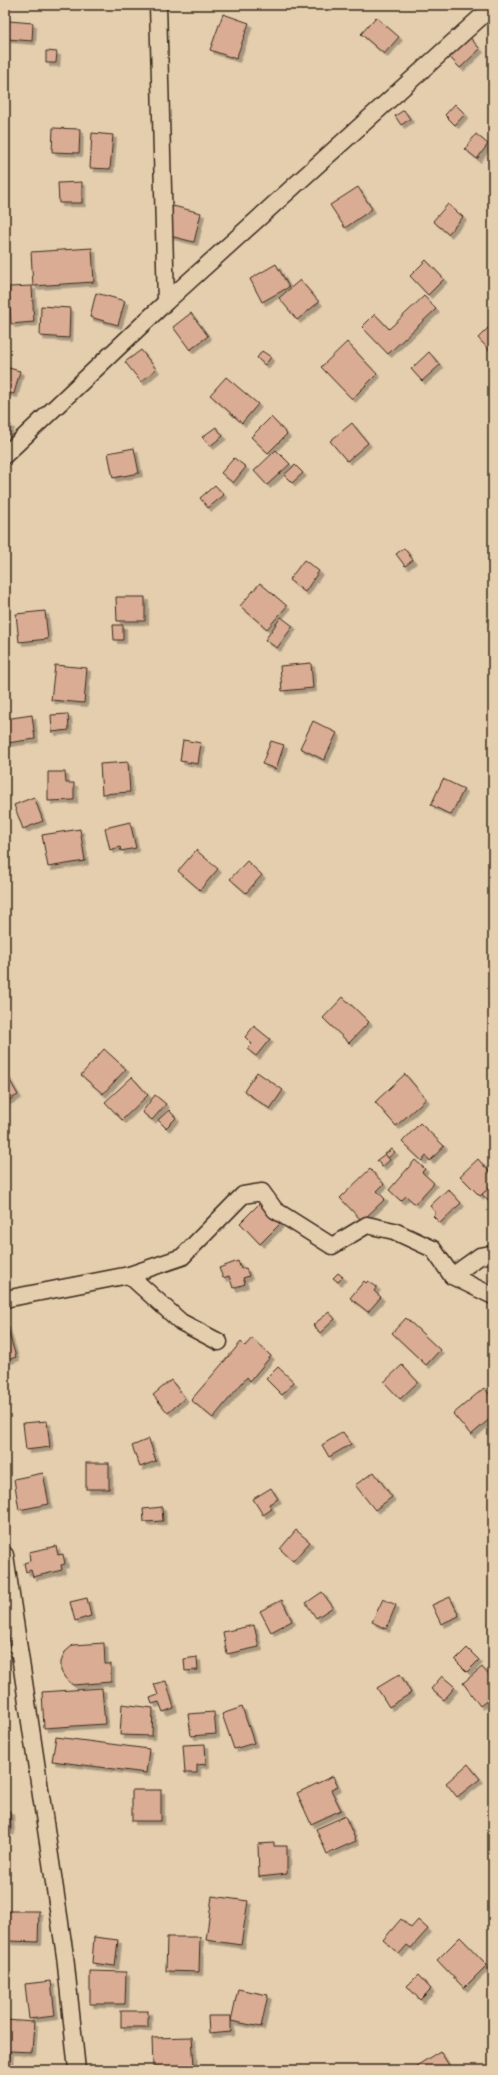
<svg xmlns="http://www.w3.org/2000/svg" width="498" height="2075" font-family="'Indie Flower',sans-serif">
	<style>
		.building { fill: #d9ac93; stroke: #3b2a1e; filter: url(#shadow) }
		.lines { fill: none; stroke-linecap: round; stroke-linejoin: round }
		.street-casing { stroke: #3b2a1e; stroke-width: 19 }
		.street { stroke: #e4ceae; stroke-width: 16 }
	</style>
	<defs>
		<filter id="shadow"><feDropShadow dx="3.5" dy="3.5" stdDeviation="0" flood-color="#0004"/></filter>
	</defs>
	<rect width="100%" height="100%" fill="#e4ceae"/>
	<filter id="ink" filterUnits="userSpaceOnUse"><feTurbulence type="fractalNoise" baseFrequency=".025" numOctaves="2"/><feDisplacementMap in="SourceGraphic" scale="8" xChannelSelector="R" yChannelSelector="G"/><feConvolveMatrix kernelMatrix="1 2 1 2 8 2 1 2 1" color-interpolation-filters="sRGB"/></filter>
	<g filter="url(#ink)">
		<g class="building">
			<polygon points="223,14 249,23 236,59 210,50"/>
			<polygon points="376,17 399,37 384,54 361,34"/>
			<polygon points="9,21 33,23 32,41 7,39"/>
			<polygon points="464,31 480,49 460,68 443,50"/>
			<polygon points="46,51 57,52 56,63 46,63"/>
			<polygon points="455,104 465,114 455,125 445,115"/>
			<polygon points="404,110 410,119 401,125 395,116"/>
			<polygon points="53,128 80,129 79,153 52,152"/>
			<polygon points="92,133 113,135 110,169 90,168"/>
			<polygon points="476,134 488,144 477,159 465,149"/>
			<polygon points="82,182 82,203 59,203 58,183"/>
			<polygon points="358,187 372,209 345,228 330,205"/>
			<polygon points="448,204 463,217 448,234 433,221"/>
			<polygon points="173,206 201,213 194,242 166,235"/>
			<polygon points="92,248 94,282 33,286 31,252"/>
			<polygon points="426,260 444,279 428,295 410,276"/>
			<polygon points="276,264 289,287 262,302 250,279"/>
			<polygon points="300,280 319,302 297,320 279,298"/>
			<polygon points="32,286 34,322 11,324 9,287"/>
			<polygon points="96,293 125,301 118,325 90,317"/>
			<polygon points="424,296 436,309 388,354 362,327 375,314 389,329"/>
			<polygon points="41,306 70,308 69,338 40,336"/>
			<polygon points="191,313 208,336 190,350 173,327"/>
			<polygon points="493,323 493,354 478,338"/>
			<polygon points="347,342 377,374 352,399 321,367"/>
			<polygon points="141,350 156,369 141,382 125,362"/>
			<polygon points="262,351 271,357 265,365 257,358"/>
			<polygon points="429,352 440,365 422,381 411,369"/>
			<polygon points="5,367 20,371 14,394 5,392"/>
			<polygon points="226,377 258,404 242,423 210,395"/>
			<polygon points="271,417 287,434 268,453 251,437"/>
			<polygon points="5,423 11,425 5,441"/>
			<polygon points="352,423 368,443 347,461 330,441"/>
			<polygon points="216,427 223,436 210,446 202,437"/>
			<polygon points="134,448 139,473 113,478 108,453"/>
			<polygon points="276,450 290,464 267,485 254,471"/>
			<polygon points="234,458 246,467 233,483 221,473"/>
			<polygon points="295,465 303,473 292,483 284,475"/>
			<polygon points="215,485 224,495 208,508 200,498"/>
			<polygon points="404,548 413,560 405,566 396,554"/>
			<polygon points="304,560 319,571 305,592 289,580"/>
			<polygon points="493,570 493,582 489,580"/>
			<polygon points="260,583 287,606 267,629 240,606"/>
			<polygon points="116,597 145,597 145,621 117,621"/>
			<polygon points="45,611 48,639 19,642 16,614"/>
			<polygon points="281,617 293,626 277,648 265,640"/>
			<polygon points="113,625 123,625 123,640 114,640"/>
			<polygon points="311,663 313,688 282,691 280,666"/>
			<polygon points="55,665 87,668 84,703 51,700"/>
			<polygon points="68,714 69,730 52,732 51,715"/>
			<polygon points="32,715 35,739 7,743 5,719"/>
			<polygon points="313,721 337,733 324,760 300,748"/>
			<polygon points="183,740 201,743 198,764 180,761"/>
			<polygon points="271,741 284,745 276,769 262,764"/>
			<polygon points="128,762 130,792 102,794 100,764"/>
			<polygon points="48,772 65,772 66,783 74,783 74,800 48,801"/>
			<polygon points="443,779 464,789 451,815 431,805"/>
			<polygon points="34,797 43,821 23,829 14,805"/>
			<polygon points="130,822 136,848 121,851 120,847 110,850 105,828"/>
			<polygon points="80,829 85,861 48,867 42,835"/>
			<polygon points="196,850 218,869 200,890 178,871"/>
			<polygon points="247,861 262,875 246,893 230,879"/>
			<polygon points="343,997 369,1022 349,1043 323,1018"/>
			<polygon points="254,1026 270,1039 256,1056 247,1049 252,1044 245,1037"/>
			<polygon points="104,1049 126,1069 103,1094 81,1075"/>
			<polygon points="5,1072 18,1095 5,1102"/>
			<polygon points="257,1072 283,1090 270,1109 244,1091"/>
			<polygon points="405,1074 426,1099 396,1126 375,1102"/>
			<polygon points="132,1077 148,1095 122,1120 105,1102"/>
			<polygon points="155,1095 166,1104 152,1120 142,1112"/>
			<polygon points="169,1110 176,1118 166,1128 158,1120"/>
			<polygon points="420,1123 444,1146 430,1161 426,1156 422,1161 402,1142"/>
			<polygon points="392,1149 395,1152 388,1158 385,1154"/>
			<polygon points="385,1154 390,1160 382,1167 377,1160"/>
			<polygon points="478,1159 493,1176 493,1185 480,1196 460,1176"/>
			<polygon points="415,1160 425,1169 422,1172 434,1183 415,1204 406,1196 401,1201 389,1190"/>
			<polygon points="370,1169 384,1184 377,1191 385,1199 362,1221 340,1198"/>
			<polygon points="493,1185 493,1207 482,1194"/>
			<polygon points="448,1189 461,1203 440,1223 433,1216 436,1213 430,1206"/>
			<polygon points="260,1203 280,1224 260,1244 240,1223"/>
			<polygon points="238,1261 241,1269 246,1268 249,1276 243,1278 245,1284 233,1288 229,1276 223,1278 219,1268"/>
			<polygon points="338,1273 343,1277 338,1282 333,1278"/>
			<polygon points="493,1277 493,1290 487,1286"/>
			<polygon points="364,1281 366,1283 368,1281 377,1287 374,1291 381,1297 368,1312 350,1298"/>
			<polygon points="329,1312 335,1319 320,1333 313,1325"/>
			<polygon points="406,1318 440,1350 426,1365 392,1333"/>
			<polygon points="6,1324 16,1357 5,1361 5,1324"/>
			<polygon points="252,1338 271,1356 250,1381 247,1377 213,1418 191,1400 241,1342 245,1346"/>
			<polygon points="402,1365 418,1382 400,1399 384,1382"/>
			<polygon points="278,1367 294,1382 282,1395 266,1379"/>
			<polygon points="171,1380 185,1398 168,1413 153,1395"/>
			<polygon points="484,1388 493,1398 493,1416 471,1435 453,1414"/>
			<polygon points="47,1421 50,1447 26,1450 23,1423"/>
			<polygon points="343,1432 351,1444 329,1457 322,1445"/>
			<polygon points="149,1439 156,1461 140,1467 132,1446"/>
			<rect x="86" y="1463" width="23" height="26"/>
			<polygon points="374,1472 392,1497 375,1510 355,1485"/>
			<polygon points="43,1473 49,1504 19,1510 14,1479"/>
			<polygon points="271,1488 278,1499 269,1504 272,1509 263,1515 253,1499"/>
			<polygon points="162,1507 163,1521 144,1522 143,1509"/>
			<polygon points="296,1530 310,1542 293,1561 280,1549"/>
			<polygon points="56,1546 58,1555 63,1554 65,1564 61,1565 62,1570 33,1577 31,1570 26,1572 24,1563 30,1561 29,1552"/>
			<polygon points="322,1592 333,1607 316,1618 306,1603"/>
			<polygon points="450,1597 459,1616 441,1624 432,1605"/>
			<polygon points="87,1598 91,1616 75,1621 70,1602"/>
			<polygon points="383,1599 396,1605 386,1629 372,1622"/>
			<polygon points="282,1600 292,1621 271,1632 260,1611"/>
			<polygon points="254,1625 259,1647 227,1654 223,1632"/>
			<polygon points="104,1643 105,1664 111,1664 111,1682 73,1685 65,1678 61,1671 61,1662 65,1652 73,1645"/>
			<polygon points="467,1648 479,1660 467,1672 455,1660"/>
			<polygon points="197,1657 198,1670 185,1671 184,1659"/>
			<polygon points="482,1667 493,1680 493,1696 480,1706 463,1683"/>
			<polygon points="400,1674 411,1693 389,1707 377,1688"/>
			<polygon points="442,1676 455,1687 444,1700 431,1689"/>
			<polygon points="166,1681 174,1708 163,1712 159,1702 152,1704 150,1698 158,1695 154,1684"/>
			<polygon points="102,1688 105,1724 44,1728 42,1692"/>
			<polygon points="122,1704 153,1708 152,1736 120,1735"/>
			<polygon points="242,1707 254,1743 234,1749 222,1714"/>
			<polygon points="214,1712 216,1734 191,1736 188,1714"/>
			<polygon points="56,1737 149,1749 146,1773 52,1761"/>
			<polygon points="205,1744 206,1764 197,1765 197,1773 185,1773 183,1745"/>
			<polygon points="468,1764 480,1779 457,1797 446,1783"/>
			<polygon points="333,1776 338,1787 331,1790 341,1810 311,1824 297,1793"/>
			<rect x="132" y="1790" width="29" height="31"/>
			<polygon points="5,1811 10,1811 11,1831 5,1831"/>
			<polygon points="345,1816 356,1841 327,1854 316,1829"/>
			<polygon points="274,1843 274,1846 287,1846 287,1874 259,1877 258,1844"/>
			<polygon points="212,1896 248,1901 241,1945 206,1940"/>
			<polygon points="8,1911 39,1911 38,1942 8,1941"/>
			<polygon points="401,1919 411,1928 418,1920 428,1929 411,1948 407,1945 399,1954 383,1940"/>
			<polygon points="94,1937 118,1940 115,1966 92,1963"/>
			<polygon points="167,1937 200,1937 199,1972 166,1971"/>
			<polygon points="460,1937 487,1965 464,1988 437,1960"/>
			<polygon points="90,1971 126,1972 125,2004 90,2004"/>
			<polygon points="418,1975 431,1989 420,2000 407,1986"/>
			<polygon points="51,1981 55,2016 29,2019 25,1984"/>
			<polygon points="238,1989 268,1995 261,2027 231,2021"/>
			<rect x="121" y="2011" width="27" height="16"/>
			<polygon points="208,2016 231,2016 231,2032 209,2034"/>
			<polygon points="5,2020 34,2022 32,2052 10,2051 9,2064 5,2064"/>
			<polygon points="192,2037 194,2066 197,2066 197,2070 160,2070 159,2067 153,2067 152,2038"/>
			<polygon points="440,2051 452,2070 410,2070"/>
		</g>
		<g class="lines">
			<defs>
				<g id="street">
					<polyline points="158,5 166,302"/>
					<polyline points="5,455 166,302 493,6"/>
					<polyline points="129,1275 181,1322 219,1342"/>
					<polyline points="452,1276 480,1256 493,1254"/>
					<polyline points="5,1299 129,1275 182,1257 243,1195 262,1192 275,1210 332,1246 367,1225 394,1231 433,1249 452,1276 493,1296"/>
					<polyline points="5,1555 65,1956 77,2070"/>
				</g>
			</defs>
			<use href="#street" class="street-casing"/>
			<use href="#street" class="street"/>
		</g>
	</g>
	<rect width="498" height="2075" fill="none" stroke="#e4ceae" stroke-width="20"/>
	<rect x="10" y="10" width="478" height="2055" fill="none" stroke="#3b2a1e" stroke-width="1.5" filter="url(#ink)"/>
</svg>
